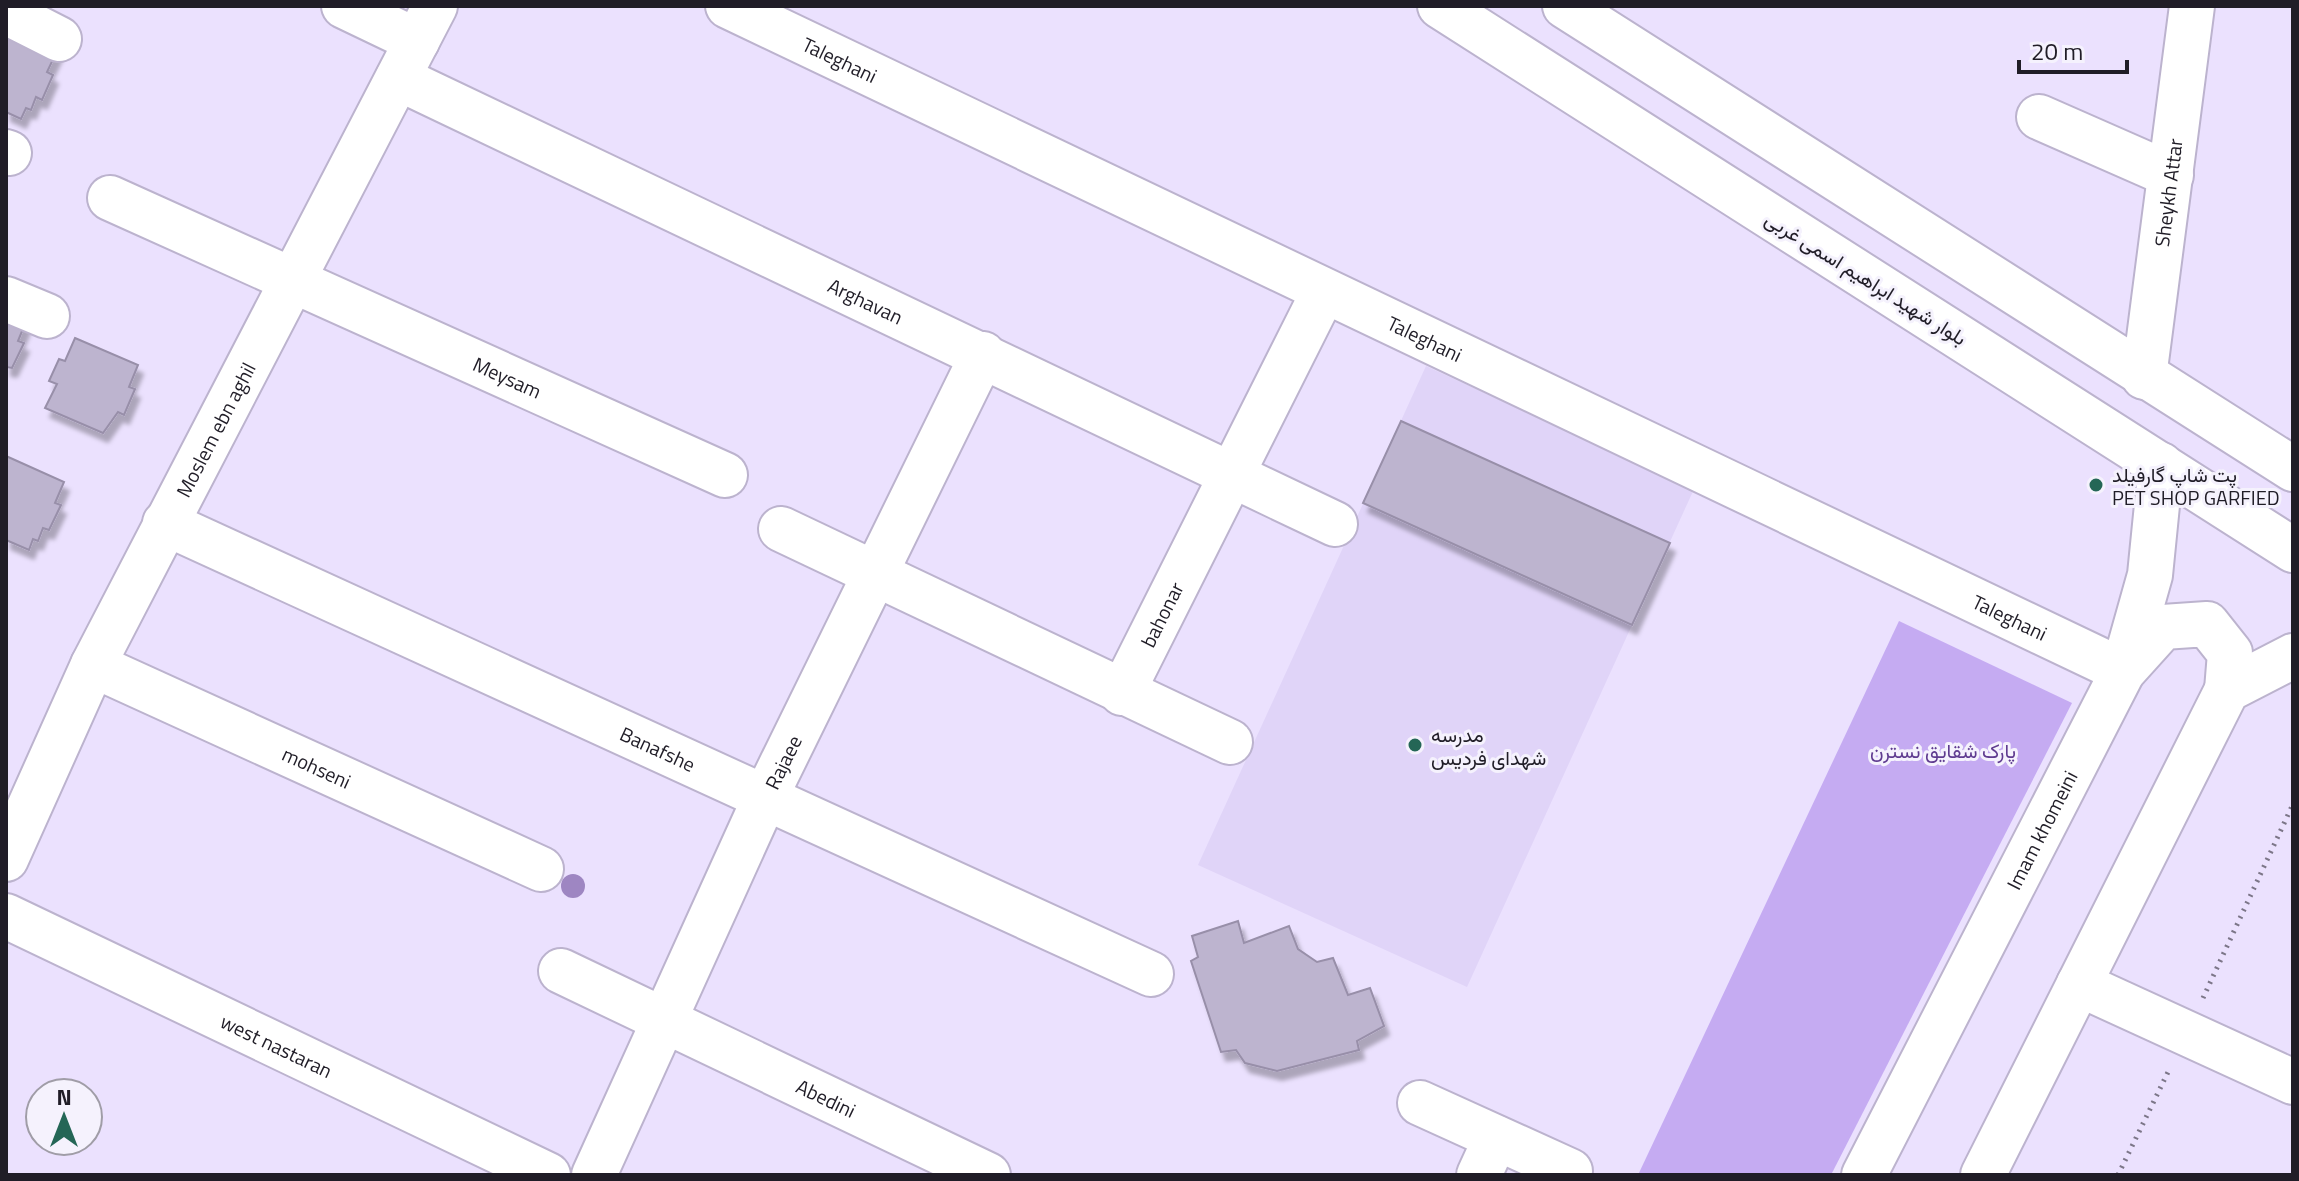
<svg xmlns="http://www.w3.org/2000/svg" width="2299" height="1181" font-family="'Titillium Web',Vazirmatn,sans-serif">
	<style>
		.built { fill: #e0d4f8 }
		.green { fill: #c5abf2 }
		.building { fill: #bdb4cf; stroke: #988fa9; stroke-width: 2; filter: url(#shadow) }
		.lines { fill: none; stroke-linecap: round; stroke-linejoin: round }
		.minor-casing { stroke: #bcb3ce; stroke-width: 48 }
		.major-casing { stroke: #bcb3ce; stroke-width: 48 }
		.path { stroke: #7c7688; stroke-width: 5; stroke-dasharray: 2 6; stroke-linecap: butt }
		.minor { stroke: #fff; stroke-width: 44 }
		.major { stroke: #fff; stroke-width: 44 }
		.tree { fill: #9e86c2 }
		.poi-dot { fill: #246656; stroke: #f5f2fd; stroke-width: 3 }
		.labels { text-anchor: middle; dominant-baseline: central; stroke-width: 6; stroke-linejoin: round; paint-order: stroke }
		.street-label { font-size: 20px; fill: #201d27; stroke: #f5f2fd }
		.poi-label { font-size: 20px; fill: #201d27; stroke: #f5f2fd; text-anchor: start }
		.park-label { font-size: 20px; fill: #5f3b90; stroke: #f5f2fd }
	</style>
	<defs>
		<filter id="shadow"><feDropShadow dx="5" dy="9" stdDeviation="2" flood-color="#0004"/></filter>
	</defs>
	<rect width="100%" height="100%" fill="#ebe1fe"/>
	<polygon class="built" points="1426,366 1694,489 1467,987 1198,865"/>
	<polygon class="green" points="1899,621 2072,703 1831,1175 1638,1175"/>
	<g class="building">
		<polygon points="6,29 57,51 47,72 53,75 42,100 36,97 31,110 26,108 21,119 6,112"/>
		<polygon points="6,310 27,319 18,341 24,343 12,368 6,367"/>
		<polygon points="75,338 138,365 129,387 135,389 124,415 118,412 103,433 45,408 57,384 49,381 59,359 65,361"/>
		<polygon points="1401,421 1670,543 1632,625 1363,503"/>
		<polygon points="6,456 64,482 55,503 61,505 49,530 43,528 38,541 33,539 29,550 6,540"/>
		<polygon points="1238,921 1244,943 1289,926 1298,949 1317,962 1333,958 1348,995 1370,988 1384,1026 1357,1041 1359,1050 1277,1071 1245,1063 1236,1050 1221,1052 1191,961 1198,957 1192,936"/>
	</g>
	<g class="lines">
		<defs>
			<g id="minor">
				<polyline points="344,6 417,41"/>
				<path id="s1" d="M728 6 2123 671"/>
				<polyline points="6,12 59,39"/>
				<path id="s2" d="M398 78 1335 524"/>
				<polyline points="2039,117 2171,175"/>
				<polyline points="6,152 9,153"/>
				<path id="s3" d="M110 198 725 475"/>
				<polyline points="6,299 47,316"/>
				<path id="s4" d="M2144 377 2192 6"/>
				<path id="s5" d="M165 523 1151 974"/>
				<polyline points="781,529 1230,742"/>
				<path id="s6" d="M93 665 541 869"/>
				<path id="s7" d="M1122 693 1324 291"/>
				<path id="s8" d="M6 859 93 665 435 6"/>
				<path id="s9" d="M6 916 548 1175"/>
				<path id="s10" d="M561 971 988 1175"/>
				<polyline points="2079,984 2293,1082"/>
				<polyline points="1420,1103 1570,1171"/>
				<path id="s11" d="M594 1175 765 798 983 354"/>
				<polyline points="1479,1175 1496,1138"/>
			</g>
			<g id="major">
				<polyline points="1440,6 2293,550"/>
				<polyline points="1565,6 2293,469"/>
				<polyline points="2126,668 2163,627 2207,624 2230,653 2227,690"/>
				<path id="s12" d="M1864 1175 2123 671 2150 575 2161 465"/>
				<polyline points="1983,1175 2227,690 2293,656"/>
			</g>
		</defs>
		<use href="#minor" class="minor-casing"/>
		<use href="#major" class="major-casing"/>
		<g class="path">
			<polyline points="2203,998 2293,804"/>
			<polyline points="2118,1175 2170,1068"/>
		</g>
		<use href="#minor" class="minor"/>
		<use href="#major" class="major"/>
	</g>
	<circle class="tree" cx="573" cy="886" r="12"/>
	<g class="poi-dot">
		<circle cx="2096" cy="485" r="8"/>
		<circle cx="1415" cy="745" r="8"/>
	</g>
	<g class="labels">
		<g class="street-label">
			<text stroke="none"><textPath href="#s1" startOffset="124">Taleghani</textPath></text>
			<text stroke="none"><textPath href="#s4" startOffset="186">Sheykh Attar</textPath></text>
			<text transform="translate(1866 278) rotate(32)">بلوار شهید ابراهیم اسمی غربی</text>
			<text stroke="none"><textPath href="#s2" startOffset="518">Arghavan</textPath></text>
			<text stroke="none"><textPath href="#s1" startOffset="772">Taleghani</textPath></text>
			<text stroke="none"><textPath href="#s3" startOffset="436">Meysam</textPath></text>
			<text stroke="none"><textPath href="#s8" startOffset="478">Moslem ebn aghil</textPath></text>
			<text stroke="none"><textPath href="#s7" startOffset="88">bahonar</textPath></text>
			<text stroke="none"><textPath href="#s1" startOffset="1420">Taleghani</textPath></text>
			<text stroke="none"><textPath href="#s5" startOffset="542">Banafshe</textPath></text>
			<text stroke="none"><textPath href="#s11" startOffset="454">Rajaee</textPath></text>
			<text stroke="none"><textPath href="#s6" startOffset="246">mohseni</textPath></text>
			<text stroke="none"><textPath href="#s12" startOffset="388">Imam khomeini</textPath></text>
			<text stroke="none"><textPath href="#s9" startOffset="300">west nastaran</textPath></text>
			<text stroke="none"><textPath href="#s10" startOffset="294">Abedini</textPath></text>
		</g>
		<g class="poi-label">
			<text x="2112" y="474">پت شاپ گارفیلد<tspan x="2112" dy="23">PET SHOP GARFIED</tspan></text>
			<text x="1431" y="734">مدرسه<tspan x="1431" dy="23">شهدای فردیس</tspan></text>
		</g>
		<g class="park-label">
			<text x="1943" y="750">پارک شقایق نسترن</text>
		</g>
	</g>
	<rect width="2299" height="1181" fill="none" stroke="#201d27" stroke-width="16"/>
	<g transform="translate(64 1117)"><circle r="38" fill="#f5f2fd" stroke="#a09da7" stroke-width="2"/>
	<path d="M0-6L14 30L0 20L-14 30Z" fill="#246656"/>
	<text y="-12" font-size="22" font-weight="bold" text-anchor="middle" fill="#201d27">N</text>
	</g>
	<path d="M2019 60v12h108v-12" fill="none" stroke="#201d27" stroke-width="4"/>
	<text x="2031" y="60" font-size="24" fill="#201d27" stroke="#f5f2fd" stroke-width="6" paint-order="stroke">20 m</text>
</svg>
